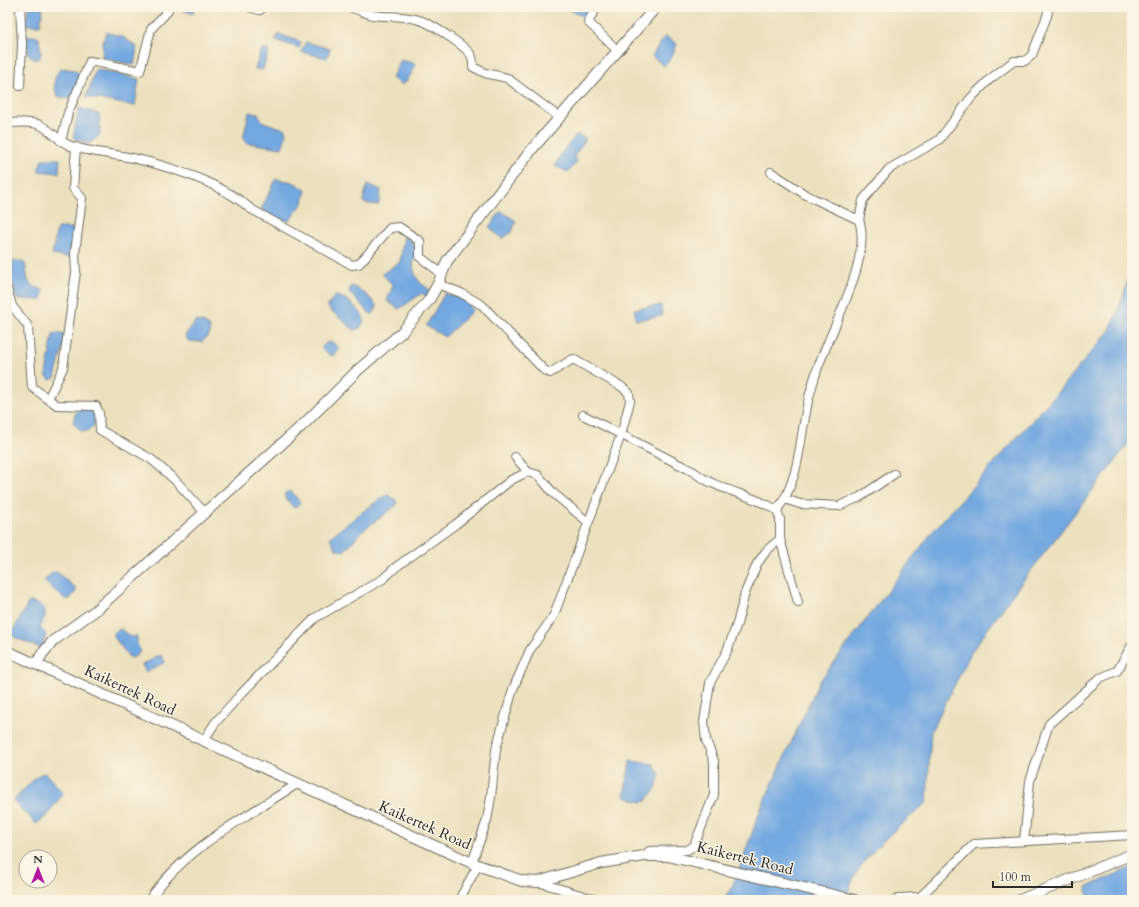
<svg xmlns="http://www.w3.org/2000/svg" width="1139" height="907" font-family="Cardo,serif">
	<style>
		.water { fill: #73a8e0; stroke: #4f6a86 }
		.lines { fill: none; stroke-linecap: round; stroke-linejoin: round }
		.minor-casing { stroke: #6f6b5e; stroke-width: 10 }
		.major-casing { stroke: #6f6b5e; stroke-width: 12 }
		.minor { stroke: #fff; stroke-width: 8 }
		.major { stroke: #fff; stroke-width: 10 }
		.labels { text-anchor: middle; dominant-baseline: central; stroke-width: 3; stroke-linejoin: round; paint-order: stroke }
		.street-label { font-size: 15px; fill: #2b2b2b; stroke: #fcf5e5 }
	</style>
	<rect width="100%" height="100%" fill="#fcf5e5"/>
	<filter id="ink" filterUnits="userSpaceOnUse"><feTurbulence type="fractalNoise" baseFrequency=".025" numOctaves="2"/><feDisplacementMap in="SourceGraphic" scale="8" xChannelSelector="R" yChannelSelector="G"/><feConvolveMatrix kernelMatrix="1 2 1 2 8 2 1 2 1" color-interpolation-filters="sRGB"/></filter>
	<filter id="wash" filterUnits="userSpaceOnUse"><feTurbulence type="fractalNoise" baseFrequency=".012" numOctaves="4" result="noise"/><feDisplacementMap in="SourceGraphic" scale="16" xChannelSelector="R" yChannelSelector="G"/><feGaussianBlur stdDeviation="0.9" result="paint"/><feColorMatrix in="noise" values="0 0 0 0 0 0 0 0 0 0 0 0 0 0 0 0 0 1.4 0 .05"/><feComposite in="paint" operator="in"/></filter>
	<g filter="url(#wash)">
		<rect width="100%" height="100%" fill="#ece1be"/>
		<g class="water">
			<polygon points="29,7 39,7 43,9 40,25 25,25"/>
			<polygon points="181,7 195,7 193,14 180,9"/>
			<polygon points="564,7 594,7 586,18"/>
			<polygon points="106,32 123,37 137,47 134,65 102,58 103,42"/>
			<polygon points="279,34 301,42 299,48 275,40"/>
			<polygon points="26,36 35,36 39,38 41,54 39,59 34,59 28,54"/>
			<polygon points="665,36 677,44 671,59 664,66 652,56"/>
			<polygon points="306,42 330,49 327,58 301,52"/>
			<polygon points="261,50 269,50 263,70 255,69"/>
			<polygon points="401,60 416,64 410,76 403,85 392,78"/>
			<path d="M61 68 74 70 80 74 74 97 69 99 57 96C53 85 53 77 61 68Z"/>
			<polygon points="96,69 139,79 135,106 86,97"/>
			<polygon points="79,108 99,114 100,135 89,144 73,138"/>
			<polygon points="249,112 258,114 263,122 285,129 286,136 282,148 247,143 243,139"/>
			<polygon points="577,134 586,139 574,156 577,162 568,172 555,166 560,155"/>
			<polygon points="42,159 60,159 59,173 38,171"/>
			<polygon points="276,179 293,182 306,190 303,203 289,221 278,219 261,210"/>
			<polygon points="368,184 381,190 379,203 378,205 364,203 363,199"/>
			<polygon points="501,211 516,221 512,232 502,239 489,227"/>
			<polygon points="57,228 73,228 72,258 52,255"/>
			<path d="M404 236 412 241 418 257 413 263C414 277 418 282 430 290L427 297 422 293 399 309 387 301 393 285 382 274 400 262Z"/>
			<path d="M12 261H23C29 267 24 280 32 285 35 288 40 287 43 291L42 300 16 299 12 279Z"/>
			<path d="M1132 264V439L1019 586 972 651 931 731 927 802C901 826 850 862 847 900H722L731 890 762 806 819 682 933 531 1056 394 1110 330 1123 296Z"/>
			<path d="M351 286C359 288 373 299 377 307L373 314 369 313 349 292Z"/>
			<polygon points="445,293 465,300 473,310 445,337 426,326"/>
			<path d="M335 296C344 295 364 312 364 321L360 328 354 330 329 309 328 305Z"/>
			<polygon points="661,305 662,316 636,320 634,309"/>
			<polygon points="196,321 205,323 210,327 209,335 202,342 188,341 185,335"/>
			<polygon points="58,333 64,335 65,339 55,378 50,380 46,375 53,334"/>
			<polygon points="327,342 333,343 339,348 334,355 330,355 321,348"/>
			<path d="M80 408 92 411 95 414C96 424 92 433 81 431L73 423 75 414Z"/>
			<polygon points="291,491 300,502 297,507 293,507 285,497 285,493"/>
			<polygon points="388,495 396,500 397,505 362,531 344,551 336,549 330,537 381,498"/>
			<polygon points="53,572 58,573 75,588 76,591 70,599 65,599 44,581"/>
			<path d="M29 602C46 604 49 613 40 626L41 629 46 634 43 645 40 648 16 638 11 634Z"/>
			<polygon points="121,629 130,637 137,636 137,645 140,649 139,653 133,658 129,657 114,637 114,632"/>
			<polygon points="161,655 165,662 149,671 145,671 142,665"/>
			<polygon points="630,761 654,764 657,771 660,773 656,789 646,801 642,802 624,797"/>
			<polygon points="45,773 63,793 47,816 36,824 13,801 38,775"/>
			<polygon points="1132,867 1132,900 1088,900 1087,887"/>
		</g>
	</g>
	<g filter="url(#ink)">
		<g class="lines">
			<defs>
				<g id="minor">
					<polyline points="248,7 260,10 262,7"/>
					<path d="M349 7C357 9 365 13 373 15 388 17 404 15 419 20 430 23 468 47 472 57 473 60 473 64 473 67L485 73 507 78 559 117"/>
					<polyline points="597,7 588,22 618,51"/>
					<polyline points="20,86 22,44 20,7"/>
					<path d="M7 123C18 123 31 121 40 125 51 130 59 142 71 146 92 153 115 154 137 159 174 168 222 184 251 209L352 265 359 264 390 228 399 227 420 241V257L441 273"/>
					<polyline points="61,141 68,113 90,61 140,71 151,29 167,12 169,7"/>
					<polyline points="76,147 73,188 82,198 75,253 76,272 63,368 48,399 57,405 96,406 99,413 100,430 151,459 176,481 204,512"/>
					<polyline points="859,220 863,200 889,169 939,140 971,98 990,79 1014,61 1025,61 1032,55 1047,16 1049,7"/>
					<polyline points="438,284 461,293 482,305 544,370 550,373 573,359 622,387 629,393 630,401 621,435 554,615 530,650 513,689 496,749 491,797 487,820 472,863"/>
					<polyline points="7,289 12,306 28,326 32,387 48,399"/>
					<path d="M583 415 694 472C718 491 751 494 777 510 799 481 799 446 806 412 808 399 812 386 816 373 828 335 873 258 859 220L806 195 771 172"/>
					<polyline points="528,472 538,475 553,493 588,522"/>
					<polyline points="785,499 800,504 839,506 860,497 894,474"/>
					<polyline points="780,539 798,602"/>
					<polyline points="204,740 215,723 240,695 315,618 383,579 396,567 456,524 511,480 528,472 515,457"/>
					<polyline points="1024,841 1030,781 1049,724 1100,678 1117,671 1132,645"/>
					<polyline points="644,856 649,851 687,850 694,846 714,795 714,761 706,740 704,722 710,683 727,651 737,624 745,593 757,564 767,550 780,539 780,519 777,510"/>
					<polyline points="538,882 597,900"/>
					<path d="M149 900C185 848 244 818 297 784"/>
					<polyline points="459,900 478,865"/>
					<polyline points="896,900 900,898 920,897 974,844 1132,835"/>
				</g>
				<g id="major">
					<polyline points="7,651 472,863 522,881 538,882 601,863 644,856 668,856 855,900"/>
					<polyline points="37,663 42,654 53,641 96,610 144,567 305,423 358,370 402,332 429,300 438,284 447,261 533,148 656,7"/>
					<polyline points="1020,900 1132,854"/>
				</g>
			</defs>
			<use href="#minor" class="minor-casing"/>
			<use href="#major" class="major-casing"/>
			<use href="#minor" class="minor"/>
			<use href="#major" class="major"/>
		</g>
	</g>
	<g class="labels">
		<g class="street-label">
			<text transform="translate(130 690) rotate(25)">Kaikertek Road</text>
			<text transform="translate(425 825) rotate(24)">Kaikertek Road</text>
			<text transform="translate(745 858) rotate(14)">Kaikertek Road</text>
		</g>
	</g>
	<rect width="1139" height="907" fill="none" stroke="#fcf5e5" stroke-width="24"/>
	<g transform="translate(38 869)"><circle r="19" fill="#fcf5e5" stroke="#a8a49b"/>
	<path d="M0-3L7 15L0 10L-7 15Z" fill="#b5179e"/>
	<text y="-6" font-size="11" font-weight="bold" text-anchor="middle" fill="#2b2b2b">N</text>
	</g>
	<path d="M993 881v6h79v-6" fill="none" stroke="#2b2b2b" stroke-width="2"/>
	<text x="999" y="881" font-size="12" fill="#2b2b2b" stroke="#fcf5e5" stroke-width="3" paint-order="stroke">100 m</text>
</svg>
